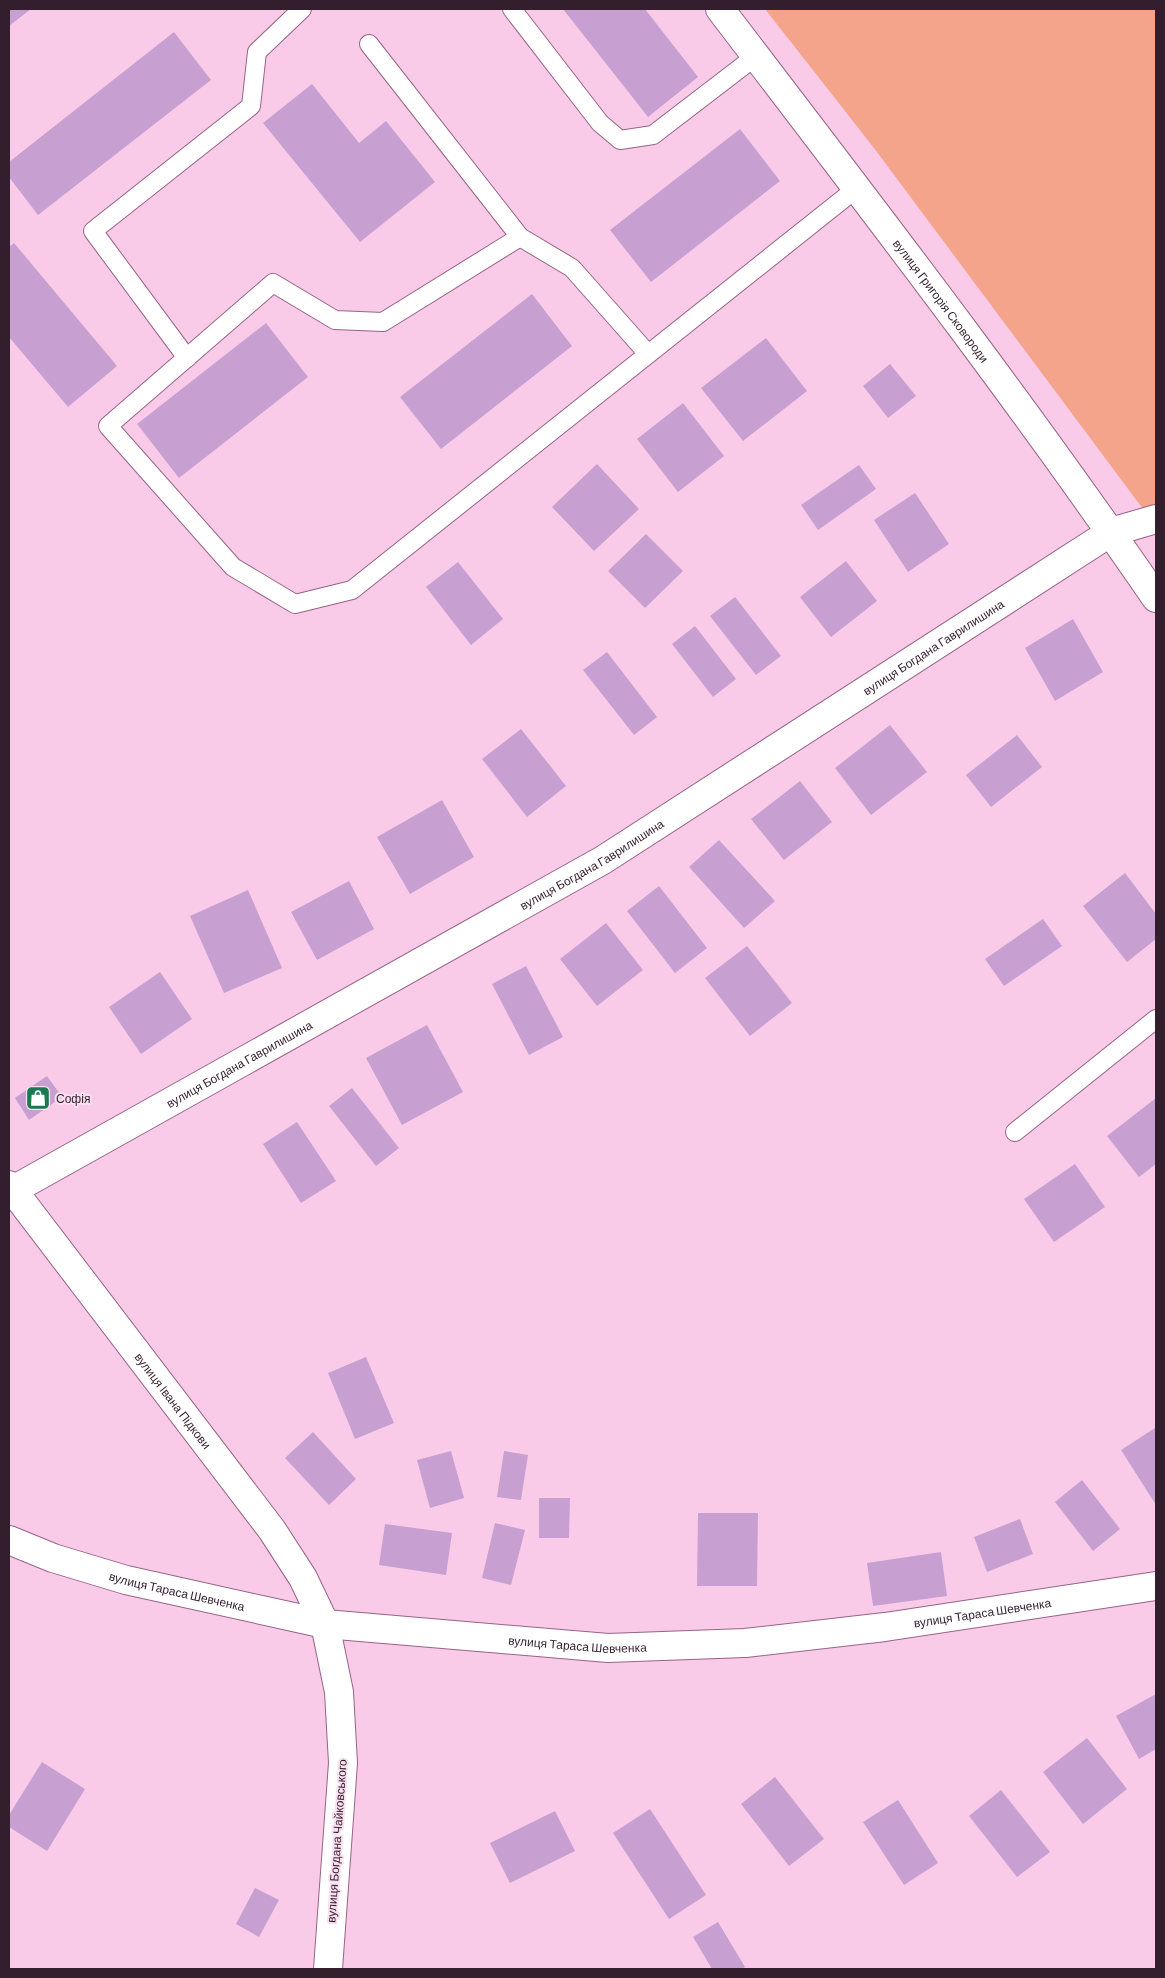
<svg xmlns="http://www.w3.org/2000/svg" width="1165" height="1978" font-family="Barlow,sans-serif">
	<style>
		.green { fill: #f3a48a }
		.building { fill: #c7a0d1 }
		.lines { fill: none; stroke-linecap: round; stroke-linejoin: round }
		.service-casing { stroke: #976386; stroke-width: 20 }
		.minor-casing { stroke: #976386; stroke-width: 30 }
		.service { stroke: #fff; stroke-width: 18 }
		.minor { stroke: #fff; stroke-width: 28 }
		.labels { text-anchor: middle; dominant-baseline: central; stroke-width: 4; stroke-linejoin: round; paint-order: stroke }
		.street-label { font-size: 12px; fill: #331e2d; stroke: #f8e0ef }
		.poi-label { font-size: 12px; fill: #331e2d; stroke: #f8e0ef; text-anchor: start }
	</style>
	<rect width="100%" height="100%" fill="#facbe9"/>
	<polygon class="green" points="765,9 1156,9 1156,509 1146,513 874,148"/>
	<g class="building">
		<polygon points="9,9 31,9 9,26"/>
		<polygon points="563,9 645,9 698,77 648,117"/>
		<polygon points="174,32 211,80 38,215 9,177 9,162"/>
		<polygon points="312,84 359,143 386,121 435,182 360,242 263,123"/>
		<polygon points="740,129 780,181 651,282 610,230"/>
		<polygon points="14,243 117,366 68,407 9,337 9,247"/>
		<polygon points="532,294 572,346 441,449 400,397"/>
		<polygon points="266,323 308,377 179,478 137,424"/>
		<polygon points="766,338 807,391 743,441 701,388"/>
		<polygon points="890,364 916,396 888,418 863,386"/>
		<polygon points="683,403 724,456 678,492 637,439"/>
		<polygon points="597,464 639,509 594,551 552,507"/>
		<polygon points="859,465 876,489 818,530 801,505"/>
		<polygon points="915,493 949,544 908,572 874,520"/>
		<polygon points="646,534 683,571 645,608 608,571"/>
		<polygon points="846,561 877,601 831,637 800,597"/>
		<polygon points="458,562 503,619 471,645 426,587"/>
		<polygon points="735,597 781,656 756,675 710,616"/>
		<polygon points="1073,619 1103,672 1055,701 1025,648"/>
		<polygon points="695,626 736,679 713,697 672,644"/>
		<polygon points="607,652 657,717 634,735 583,670"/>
		<polygon points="890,725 927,772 871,815 835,768"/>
		<polygon points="521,729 566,786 527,817 482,759"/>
		<polygon points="1017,735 1042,767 991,807 966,775"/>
		<polygon points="800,781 832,822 784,860 751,819"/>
		<polygon points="442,800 474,857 410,894 377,837"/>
		<polygon points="719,840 775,901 744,928 689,867"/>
		<polygon points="1125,873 1156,914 1156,939 1127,962 1083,906"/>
		<polygon points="349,881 374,929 317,960 291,912"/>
		<polygon points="659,886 707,948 675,973 627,911"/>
		<polygon points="248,890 282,968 224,993 190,916"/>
		<polygon points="1043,919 1062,946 1004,986 985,959"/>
		<polygon points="606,923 643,970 597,1006 560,959"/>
		<polygon points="747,946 792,1003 750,1036 705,978"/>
		<polygon points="526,966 563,1037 529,1055 492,984"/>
		<polygon points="160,972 192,1019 141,1054 109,1007"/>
		<polygon points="427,1025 463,1092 402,1125 366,1058"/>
		<polygon points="47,1076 62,1097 29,1120 15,1098"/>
		<polygon points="352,1088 399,1148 376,1166 329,1106"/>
		<polygon points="1156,1098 1156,1164 1139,1177 1107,1136"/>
		<polygon points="297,1122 336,1181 301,1203 263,1144"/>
		<polygon points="1075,1164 1105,1207 1054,1242 1024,1199"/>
		<polygon points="366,1357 394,1423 355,1439 328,1373"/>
		<polygon points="1155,1428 1156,1429 1156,1505 1121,1450"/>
		<polygon points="313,1432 356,1479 329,1505 285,1458"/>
		<polygon points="451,1451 464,1498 430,1508 417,1460"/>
		<polygon points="504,1451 528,1455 521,1500 497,1497"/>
		<polygon points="1082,1480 1120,1529 1093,1551 1055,1502"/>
		<polygon points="539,1498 570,1498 569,1538 539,1538"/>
		<polygon points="698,1513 758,1513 757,1586 697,1586"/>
		<polygon points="1020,1519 1033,1554 987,1572 974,1537"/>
		<polygon points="495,1523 525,1530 511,1585 482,1578"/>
		<polygon points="385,1524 452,1533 446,1575 379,1565"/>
		<polygon points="941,1552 947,1596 873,1606 867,1563"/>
		<polygon points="1156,1694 1156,1749 1139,1759 1116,1716"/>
		<polygon points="1087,1738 1127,1789 1083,1824 1043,1772"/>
		<polygon points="42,1762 85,1789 47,1851 9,1827 9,1815"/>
		<polygon points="775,1777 824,1839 789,1866 741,1804"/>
		<polygon points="1001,1790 1050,1852 1017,1877 969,1816"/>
		<polygon points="898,1800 938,1863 904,1885 863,1822"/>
		<polygon points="650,1809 706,1895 669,1919 613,1833"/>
		<polygon points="555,1811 575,1851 510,1883 490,1843"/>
		<polygon points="255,1888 279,1900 259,1937 236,1924"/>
		<polygon points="718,1922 745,1967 741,1969 712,1969 693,1937"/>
	</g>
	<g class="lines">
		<defs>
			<g id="service">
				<polyline points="512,9 600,123 620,140 653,135 756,56"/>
				<polyline points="369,44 520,237 572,268 648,354"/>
				<polyline points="520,237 383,322 335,320 273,283 108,426 233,567 295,604 352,590 857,188"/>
				<polyline points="187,358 93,231 251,106 257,52 302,9"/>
				<polyline points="1015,1132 1156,1019"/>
			</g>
			<g id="minor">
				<path id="s1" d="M720 9C868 203 1018 397 1156 598"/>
				<path id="s2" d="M9 1185 272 1530 303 1578 325 1624 339 1692 343 1763 328 1969"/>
				<path id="s3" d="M13 1190 603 860 1111 532 1156 519"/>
				<path id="s4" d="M9 1540 53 1558 126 1580 325 1624 608 1648 745 1643 885 1627 1156 1586"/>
			</g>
		</defs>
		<use href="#service" class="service-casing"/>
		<use href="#minor" class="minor-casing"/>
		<use href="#service" class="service"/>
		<use href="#minor" class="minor"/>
	</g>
	<defs>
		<symbol id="shop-square" viewBox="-11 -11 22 22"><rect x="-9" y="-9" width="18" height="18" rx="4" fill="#197950" stroke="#f8e0ef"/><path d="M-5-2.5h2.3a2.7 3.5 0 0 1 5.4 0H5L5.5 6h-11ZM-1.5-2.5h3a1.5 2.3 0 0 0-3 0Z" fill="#fff"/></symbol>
	</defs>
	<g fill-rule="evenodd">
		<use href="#shop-square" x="24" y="1084" width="28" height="28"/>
	</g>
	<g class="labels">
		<g class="street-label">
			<text stroke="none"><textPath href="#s1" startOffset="366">вулиця Григорія Сковороди</textPath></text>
			<text stroke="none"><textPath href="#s3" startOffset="1069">вулиця Богдана Гаврилишина</textPath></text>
			<text stroke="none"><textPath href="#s3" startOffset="664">вулиця Богдана Гаврилишина</textPath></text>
			<text stroke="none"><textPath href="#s3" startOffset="259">вулиця Богдана Гаврилишина</textPath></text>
			<text stroke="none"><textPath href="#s2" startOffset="271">вулиця Івана Підкови</textPath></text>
			<text stroke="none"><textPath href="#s4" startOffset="176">вулиця Тараса Шевченка</textPath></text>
			<text stroke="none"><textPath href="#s4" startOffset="988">вулиця Тараса Шевченка</textPath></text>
			<text stroke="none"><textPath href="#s4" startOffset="581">вулиця Тараса Шевченка</textPath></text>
			<text transform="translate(336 1841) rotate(-86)">вулиця Богдана Чайковського</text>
		</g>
		<g class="poi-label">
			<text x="56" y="1098">Софія</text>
		</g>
	</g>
	<rect width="1165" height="1978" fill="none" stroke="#331e2d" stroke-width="20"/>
</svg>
